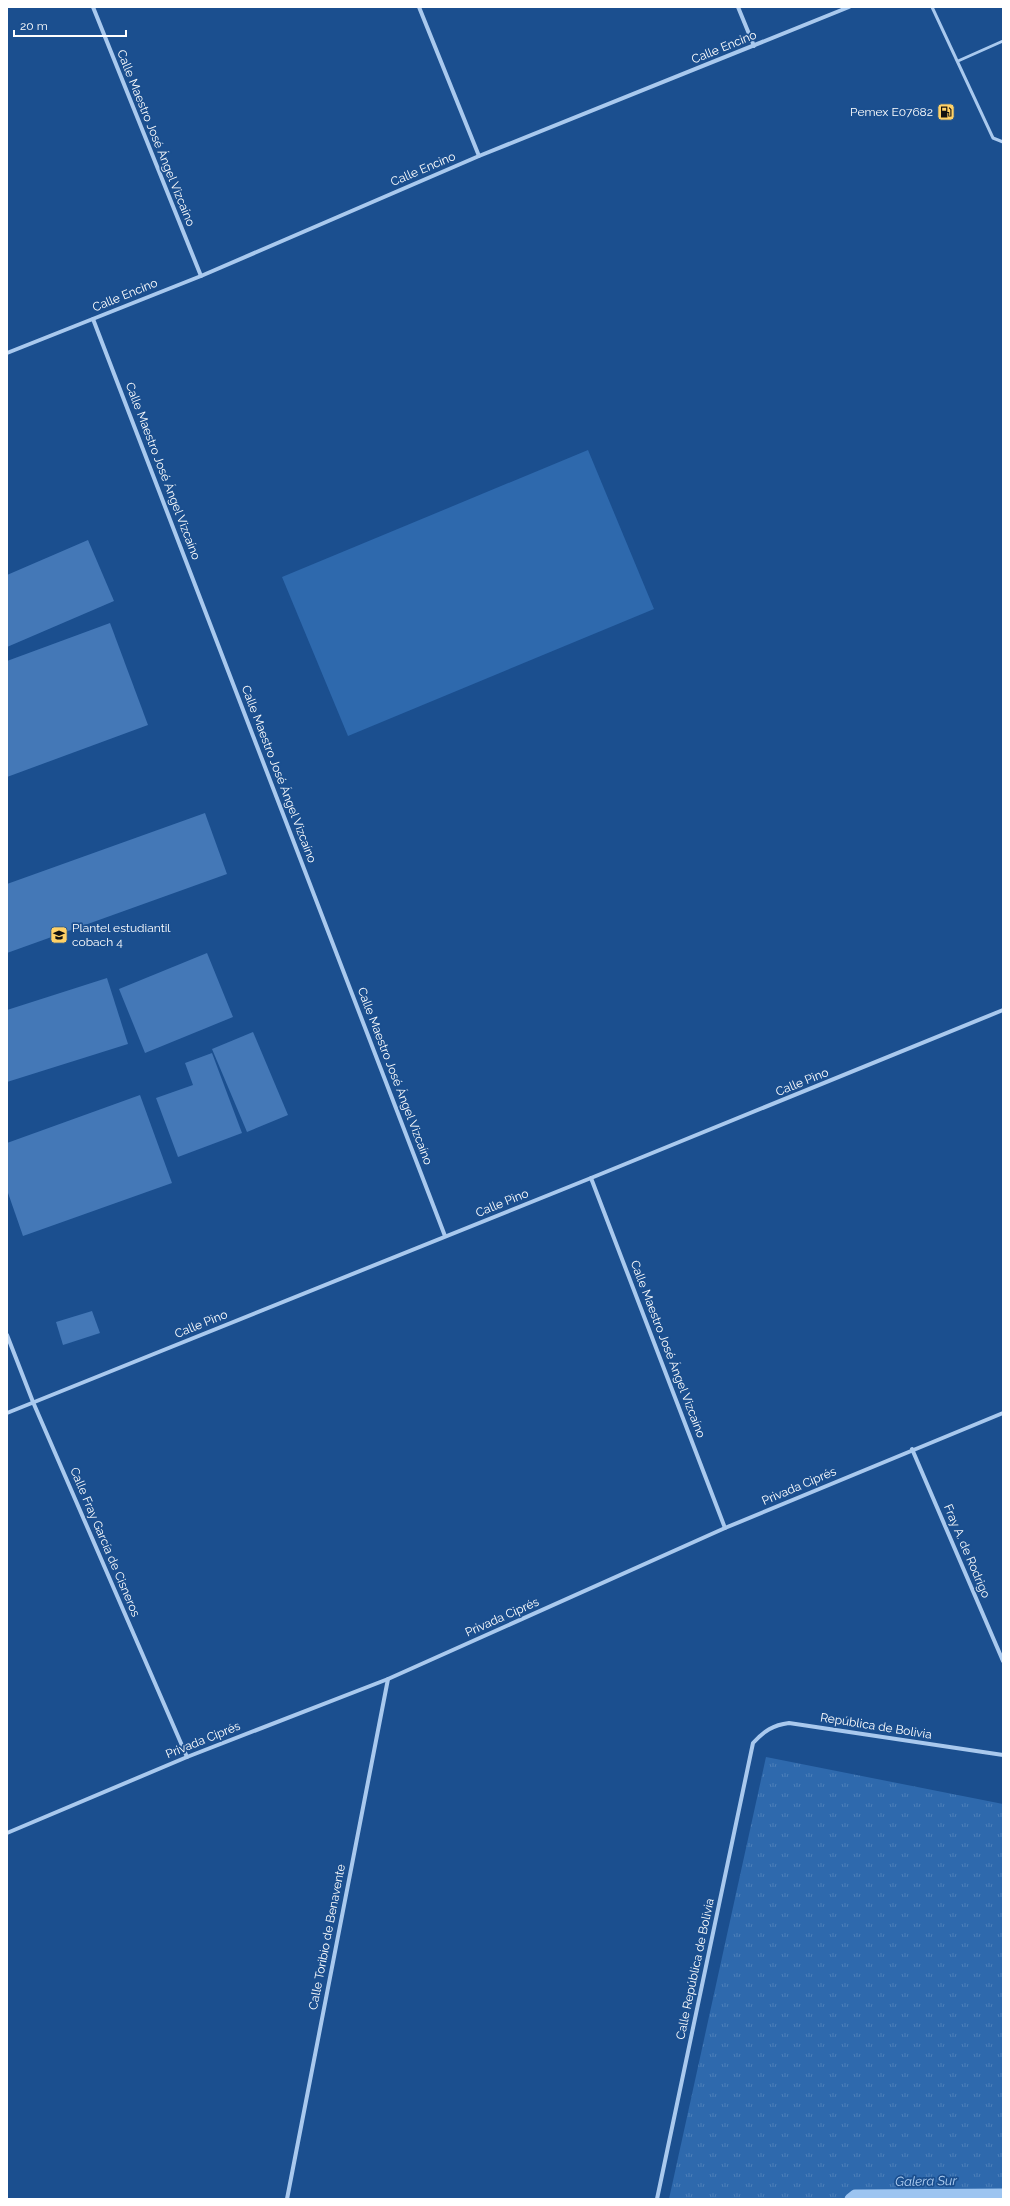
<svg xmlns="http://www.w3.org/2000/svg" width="1010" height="2206" font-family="Raleway,sans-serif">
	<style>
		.grass { fill: #2e69ad }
		.park { fill: url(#park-tufts) }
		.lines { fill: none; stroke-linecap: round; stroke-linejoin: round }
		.stream { stroke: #9cc4f0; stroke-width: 11 }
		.building { fill: #4478b7 }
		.service { stroke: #a9c9ee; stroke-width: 3 }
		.minor { stroke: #a9c9ee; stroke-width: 4 }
		.labels { text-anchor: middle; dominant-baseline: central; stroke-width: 3.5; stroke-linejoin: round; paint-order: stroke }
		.street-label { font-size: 12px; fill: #fff; stroke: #1b4f8f }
		.poi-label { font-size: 12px; fill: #fff; stroke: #1b4f8f; text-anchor: end }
		.water-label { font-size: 13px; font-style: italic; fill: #b5d3f5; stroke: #1b4f8f }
	</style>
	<defs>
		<pattern id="park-tufts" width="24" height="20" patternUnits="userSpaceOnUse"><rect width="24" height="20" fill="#2e69ad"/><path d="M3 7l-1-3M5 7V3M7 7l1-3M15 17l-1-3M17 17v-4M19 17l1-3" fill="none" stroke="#4d80b9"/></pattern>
	</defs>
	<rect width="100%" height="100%" fill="#1b4f8f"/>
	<polygon class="grass" points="588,450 654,609 348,736 282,577"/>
	<polygon class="park" points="766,1757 1003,1804 1003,2199 669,2199"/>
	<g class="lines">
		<polyline class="stream" points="850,2199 855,2195 1003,2194"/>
	</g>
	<g class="building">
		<polygon points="88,540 114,601 7,647 7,575"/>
		<polygon points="110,623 148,725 7,777 7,661"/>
		<polygon points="205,813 227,874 7,953 7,884"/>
		<polygon points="207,953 233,1017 145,1053 119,989"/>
		<polygon points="107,978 128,1044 7,1082 7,1010"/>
		<polygon points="253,1032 288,1115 247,1132 212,1049"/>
		<polygon points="212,1053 242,1133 178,1157 156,1098 193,1085 185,1063"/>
		<polygon points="140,1095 172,1183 23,1236 7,1190 7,1143"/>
		<polygon points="92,1311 100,1333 63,1345 56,1322"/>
	</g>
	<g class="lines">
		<g class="service">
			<polyline points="932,7 993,138 1003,142"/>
			<polyline points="958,61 1003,41"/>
		</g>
		<g class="minor">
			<polyline points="93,7 201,276"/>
			<polyline points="419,7 479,156"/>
			<polyline points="738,7 754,46"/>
			<polyline points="93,319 445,1236"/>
			<polyline points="7,353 201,276 479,156 849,7"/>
			<polyline points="591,1178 725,1528"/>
			<polyline points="7,1335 33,1402 187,1757"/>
			<polyline points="7,1413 591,1178 1003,1010"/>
			<polyline points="912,1449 1003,1661"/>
			<polyline points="7,1833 187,1757 388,1679 725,1528 1003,1413"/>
			<polyline points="287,2199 388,1679"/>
			<path d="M657 2199 753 1743C764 1731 773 1725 789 1723L1003 1755"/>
		</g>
	</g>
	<defs>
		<symbol id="fuel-square" viewBox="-11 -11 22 22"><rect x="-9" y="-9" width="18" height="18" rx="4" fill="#ffd166" stroke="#1b4f8f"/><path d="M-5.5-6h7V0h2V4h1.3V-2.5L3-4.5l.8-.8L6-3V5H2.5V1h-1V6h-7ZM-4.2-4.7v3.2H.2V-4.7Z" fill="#111"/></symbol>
		<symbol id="school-square" viewBox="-11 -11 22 22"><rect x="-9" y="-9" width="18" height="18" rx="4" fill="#ffd166" stroke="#1b4f8f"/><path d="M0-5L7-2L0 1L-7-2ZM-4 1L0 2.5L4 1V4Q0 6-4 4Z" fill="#111"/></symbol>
	</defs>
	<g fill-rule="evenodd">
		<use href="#fuel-square" x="936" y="102" width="20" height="20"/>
		<use href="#school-square" x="49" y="925" width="20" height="20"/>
	</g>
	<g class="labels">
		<g class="street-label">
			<text transform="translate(724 47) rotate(-22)">Calle Encino</text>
			<text transform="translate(156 138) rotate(68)">Calle Maestro José Ángel Vizcaíno</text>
			<text transform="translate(423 169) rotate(-23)">Calle Encino</text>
			<text transform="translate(125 295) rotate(-22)">Calle Encino</text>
			<text transform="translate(163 471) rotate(69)">Calle Maestro José Ángel Vizcaíno</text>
			<text transform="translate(279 774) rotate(69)">Calle Maestro José Ángel Vizcaíno</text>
			<text transform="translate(395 1076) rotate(69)">Calle Maestro José Ángel Vizcaíno</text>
			<text transform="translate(802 1082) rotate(-22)">Calle Pino</text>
			<text transform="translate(502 1203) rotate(-22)">Calle Pino</text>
			<text transform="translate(201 1324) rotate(-22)">Calle Pino</text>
			<text transform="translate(668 1349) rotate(69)">Calle Maestro José Ángel Vizcaíno</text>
			<text transform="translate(799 1486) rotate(-23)">Privada Ciprés</text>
			<text transform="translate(105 1542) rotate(67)">Calle Fray García de Cisneros</text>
			<text transform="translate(967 1551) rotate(67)">Fray A. de Rodrigo</text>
			<text transform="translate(502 1617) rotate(-24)">Privada Ciprés</text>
			<text transform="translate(876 1726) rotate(9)">República de Bolivia</text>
			<text transform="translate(203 1740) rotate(-22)">Privada Ciprés</text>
			<text transform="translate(327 1937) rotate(-79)">Calle Toribio de Benavente</text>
			<text transform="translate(695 1969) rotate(-78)">Calle República de Bolivia</text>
		</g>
		<g class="poi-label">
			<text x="933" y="112">Pemex E07682</text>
			<text x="72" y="928" text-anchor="start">Plantel estudiantil<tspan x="72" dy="14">cobach 4</tspan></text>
		</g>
		<g class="water-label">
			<text transform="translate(926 2181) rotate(-1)">Galera Sur</text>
		</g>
	</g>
	<rect width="1010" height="2206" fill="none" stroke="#ffffff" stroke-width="16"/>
	<path d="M14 30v6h112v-6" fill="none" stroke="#ffffff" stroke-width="2"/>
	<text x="20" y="30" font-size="12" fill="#ffffff" stroke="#1b4f8f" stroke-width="3" paint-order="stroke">20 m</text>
</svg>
